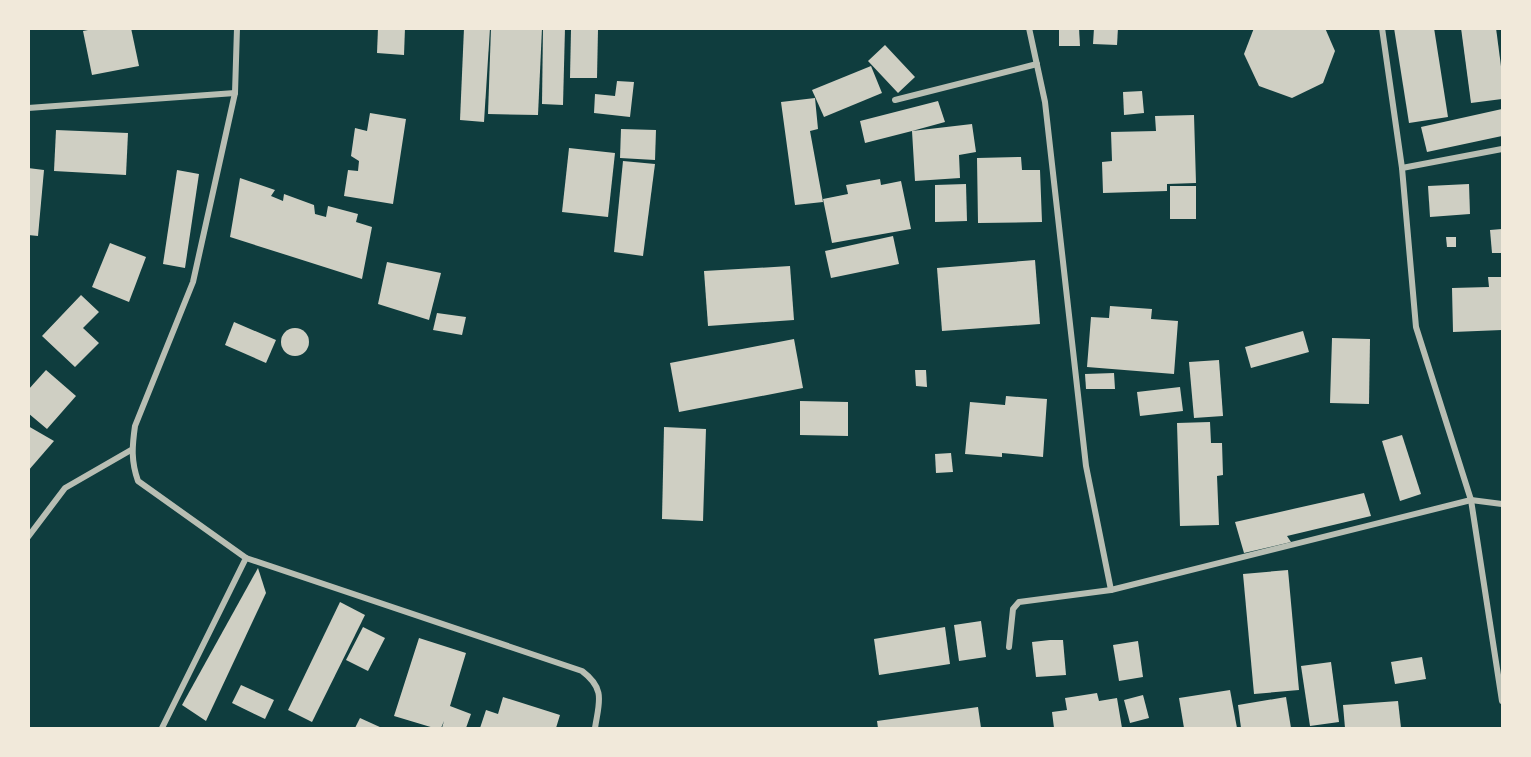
<svg xmlns="http://www.w3.org/2000/svg" width="1531" height="757" font-family="Signika,sans-serif">
	<style>
		.building { fill: #cfcfc3 }
		.lines { fill: none; stroke-linecap: round; stroke-linejoin: round }
		.minor { stroke: #b8beb3; stroke-width: 6 }
	</style>
	<rect width="100%" height="100%" fill="#0f3d3e"/>
	<g class="building">
		<polygon points="98,28 131,28 139,66 92,75 83,31"/>
		<polygon points="378,28 405,28 404,55 377,53"/>
		<polygon points="464,28 490,28 484,122 460,120"/>
		<polygon points="491,28 542,28 538,115 488,114"/>
		<polygon points="543,28 565,28 563,105 542,104"/>
		<polygon points="1059,28 1079,28 1080,46 1059,46"/>
		<polygon points="1094,28 1118,28 1117,45 1093,44"/>
		<polygon points="1254,28 1325,28 1335,51 1323,83 1292,98 1259,86 1244,54"/>
		<polygon points="1394,28 1434,28 1448,117 1409,123"/>
		<polygon points="1461,28 1496,28 1502,74 1502,99 1471,103"/>
		<polygon points="571,30 598,30 597,78 570,78"/>
		<polygon points="885,45 915,77 898,93 868,61"/>
		<polygon points="871,66 882,93 824,117 812,90"/>
		<polygon points="617,81 634,82 630,117 594,113 595,94 615,96"/>
		<polygon points="1142,91 1144,113 1124,115 1123,92"/>
		<polygon points="815,98 818,129 810,131 823,202 795,205 781,102"/>
		<polygon points="938,101 945,122 912,131 972,124 976,152 959,155 960,178 915,181 912,131 865,143 860,121"/>
		<polygon points="1502,109 1502,136 1427,152 1421,127"/>
		<polygon points="370,113 406,119 393,204 344,196 348,170 358,171 359,161 351,156 355,128 367,131"/>
		<polygon points="1194,115 1196,183 1167,184 1167,191 1103,193 1102,162 1112,161 1111,132 1156,131 1155,116"/>
		<polygon points="621,129 656,130 655,160 620,158"/>
		<polygon points="56,130 128,133 126,175 54,171"/>
		<polygon points="569,148 615,153 608,217 562,212"/>
		<polygon points="1021,157 1022,170 1040,170 1042,222 978,223 977,158"/>
		<polygon points="623,161 655,164 643,256 614,252"/>
		<polygon points="28,168 44,170 38,236 28,235"/>
		<polygon points="177,170 199,174 185,268 163,264"/>
		<polygon points="240,178 275,190 271,196 283,201 284,194 314,205 315,214 326,217 328,206 358,214 356,222 372,227 362,279 230,237"/>
		<polygon points="880,179 881,185 901,181 911,229 832,243 823,199 848,194 846,185"/>
		<polygon points="966,184 967,221 935,222 935,185"/>
		<polygon points="1469,184 1470,214 1430,217 1428,186"/>
		<rect x="1170" y="186" width="26" height="33"/>
		<polygon points="1502,229 1502,253 1492,253 1490,230"/>
		<polygon points="893,236 899,264 831,278 825,251"/>
		<polygon points="1446,237 1456,237 1456,247 1447,247"/>
		<polygon points="110,243 146,257 129,302 92,287"/>
		<polygon points="1035,260 1040,324 942,331 937,268"/>
		<polygon points="387,262 441,273 429,320 378,304"/>
		<polygon points="790,266 794,320 708,326 704,271"/>
		<polygon points="1488,277 1502,277 1502,330 1453,332 1452,288 1489,287"/>
		<polygon points="81,295 99,312 83,328 99,343 75,367 42,336"/>
		<polygon points="1110,306 1152,309 1151,319 1178,321 1174,374 1087,367 1091,317 1109,318"/>
		<polygon points="437,313 466,317 462,335 433,330"/>
		<polygon points="234,322 276,340 266,363 225,345"/>
		<circle cx="295" cy="342" r="14"/>
		<polygon points="1303,331 1309,352 1251,368 1245,347"/>
		<polygon points="1332,338 1370,339 1369,404 1330,403"/>
		<polygon points="794,339 803,388 679,412 670,363"/>
		<polygon points="1219,360 1223,416 1194,418 1189,362"/>
		<polygon points="46,370 76,396 47,429 28,413 28,390"/>
		<polygon points="915,370 926,370 927,387 916,386"/>
		<polygon points="1114,373 1115,389 1086,389 1085,374"/>
		<polygon points="1180,387 1183,411 1140,416 1137,392"/>
		<polygon points="1006,396 1047,399 1043,457 1002,453 1002,457 965,454 970,402 1005,405"/>
		<polygon points="800,401 848,402 848,436 800,435"/>
		<polygon points="1210,422 1211,443 1222,443 1223,475 1217,476 1219,525 1180,526 1177,423"/>
		<polygon points="28,426 54,441 28,471"/>
		<polygon points="664,427 706,429 703,521 662,519"/>
		<polygon points="1402,435 1421,494 1400,501 1382,441"/>
		<polygon points="951,453 953,472 936,473 935,454"/>
		<polygon points="1364,493 1371,516 1287,536 1291,542 1244,553 1235,522"/>
		<polygon points="258,568 266,593 206,721 182,705"/>
		<polygon points="1288,570 1299,690 1254,694 1243,574"/>
		<polygon points="340,602 365,615 312,722 288,710"/>
		<polygon points="981,621 986,657 959,661 954,625"/>
		<polygon points="363,627 385,638 368,671 346,660"/>
		<polygon points="945,627 950,664 879,675 874,639"/>
		<polygon points="419,638 466,653 450,706 471,714 466,728 442,728 444,721 441,728 434,728 394,716"/>
		<polygon points="1050,640 1063,640 1066,675 1036,677 1032,642"/>
		<polygon points="1138,641 1143,677 1119,681 1113,645"/>
		<polygon points="1422,657 1426,679 1395,684 1391,662"/>
		<polygon points="1331,662 1339,722 1310,726 1301,666"/>
		<polygon points="241,685 274,700 265,719 232,703"/>
		<polygon points="1230,690 1237,728 1184,728 1179,698"/>
		<polygon points="1097,693 1099,701 1117,698 1122,728 1054,728 1052,712 1067,710 1065,698"/>
		<polygon points="1143,695 1149,718 1130,723 1124,700"/>
		<polygon points="503,697 560,715 556,728 480,728 486,710 498,714"/>
		<polygon points="1286,697 1291,728 1241,728 1238,705"/>
		<polygon points="1398,701 1401,728 1345,728 1343,705"/>
		<polygon points="978,707 981,728 878,728 877,721"/>
		<polygon points="360,718 382,728 355,728"/>
	</g>
	<g class="lines">
		<g class="minor">
			<polyline points="1029,28 1045,102 1086,466 1111,590"/>
			<polyline points="1382,28 1402,168 1416,327 1471,500 1502,701"/>
			<polyline points="895,100 1037,64"/>
			<polyline points="28,108 235,93"/>
			<polyline points="1402,168 1502,149"/>
			<polyline points="28,537 65,488 131,450"/>
			<path d="M246 558 582 671C606 689 599 702 595 728"/>
			<polyline points="1009,647 1013,609 1019,602 1111,590 1471,500 1502,504"/>
			<path d="M162 728 246 558 138 481C131 461 132 447 135 426L193 282 235 93 237 28"/>
		</g>
	</g>
	<rect width="1531" height="757" fill="none" stroke="#f1e9da" stroke-width="60"/>
</svg>
